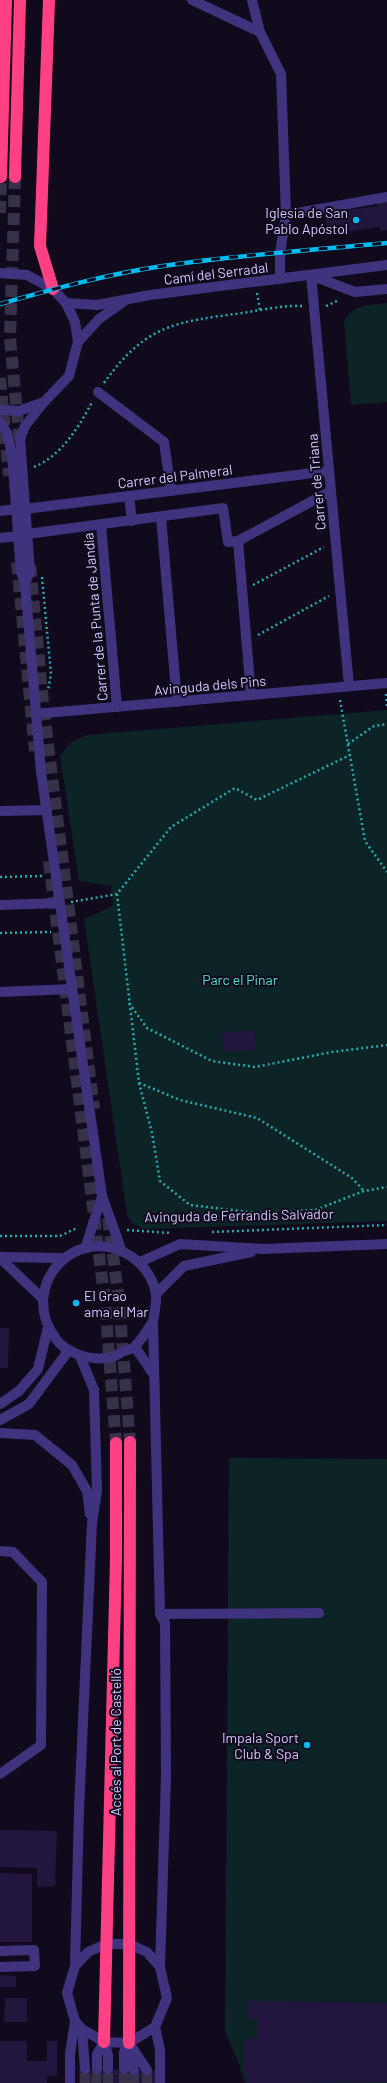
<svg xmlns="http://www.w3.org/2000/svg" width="387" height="2083" font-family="Barlow,sans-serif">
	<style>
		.green { fill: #0d2426 }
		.building { fill: #23163e }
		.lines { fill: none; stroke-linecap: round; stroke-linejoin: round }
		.minor-tunnel { stroke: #373049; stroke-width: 10; stroke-dasharray: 10 5; stroke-linecap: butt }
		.highway-tunnel { stroke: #373049; stroke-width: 12; stroke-dasharray: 12 6; stroke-linecap: butt }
		.path { stroke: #27a9b2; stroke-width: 2.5; stroke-dasharray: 2 3; stroke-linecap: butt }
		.minor { stroke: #3f337e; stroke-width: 10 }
		.highway { stroke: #ff4184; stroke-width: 12 }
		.rail-casing { stroke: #00bbf1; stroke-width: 4.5 }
		.rail { stroke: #100a1c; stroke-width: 3; stroke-dasharray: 9; stroke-linecap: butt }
		.poi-dot { fill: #00bbf1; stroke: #100a1c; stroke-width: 1.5 }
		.labels { text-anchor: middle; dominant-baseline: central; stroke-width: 4; stroke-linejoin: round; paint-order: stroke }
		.poi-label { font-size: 14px; fill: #d3c6ff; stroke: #100a1c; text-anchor: end }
		.street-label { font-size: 14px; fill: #d3c6ff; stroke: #100a1c }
		.park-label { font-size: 14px; fill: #4ee3d0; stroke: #100a1c }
	</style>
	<rect width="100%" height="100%" fill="#100a1c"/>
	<g class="green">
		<path d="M387 303V402L351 405 344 321C354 304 369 305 387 303Z"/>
		<polygon points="387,710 387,1221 144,1229 132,1223 127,1214 84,919 113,906 111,886 79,881 60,756 70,743 86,735"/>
		<polygon points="229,1458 387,1459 387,2083 245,2083 239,2064 225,2031"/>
	</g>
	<g class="building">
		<polygon points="387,201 387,230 381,231 380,227 328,234 325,213 378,206 377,202"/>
		<polygon points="254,1030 256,1050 224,1052 223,1032"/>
		<polygon points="0,1328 9,1328 8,1368 0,1368"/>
		<polygon points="0,1830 57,1831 55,1886 37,1887 37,1868 0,1867"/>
		<polygon points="0,1873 32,1874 32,1942 0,1942"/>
		<polygon points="0,1975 16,1976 16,1987 0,1987"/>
		<polygon points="5,1998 27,1998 27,2022 4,2022"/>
		<polygon points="248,2001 387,2003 387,2082 247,2083 244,2064 244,2038 257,2039 257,2019 247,2019"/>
		<polygon points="0,2041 27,2041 27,2061 47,2061 47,2041 57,2041 57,2076 47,2076 47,2083 0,2083"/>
		<polygon points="79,2069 157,2070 157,2083 79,2083"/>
	</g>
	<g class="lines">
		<g class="minor-tunnel">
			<polyline points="85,2083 85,2069"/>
			<polyline points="96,2083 97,2069"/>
			<polyline points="108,2083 108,2069"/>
			<polyline points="124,2083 124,2069"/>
			<polyline points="134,2083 134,2070"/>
			<polyline points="147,2083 147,2070"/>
		</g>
		<g class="highway-tunnel">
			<polyline points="15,177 10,338 20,445"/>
			<polyline points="0,213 1,177"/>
			<polyline points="0,378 9,476"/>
			<polyline points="17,562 35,751"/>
			<polyline points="30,565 44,713 94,1109"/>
			<polyline points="49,861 105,1302 116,1443"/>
			<polyline points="108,1218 119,1301 130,1442"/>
		</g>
		<g class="path">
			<polyline points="257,293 260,310"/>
			<polyline points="326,306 339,300"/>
			<path d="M104 383C146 324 176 322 242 313 262 310 283 305 303 306"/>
			<path d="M34 467C61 456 79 427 92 402"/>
			<polyline points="42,577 51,674 48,690"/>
			<polyline points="253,585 324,547"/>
			<polyline points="258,635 329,596"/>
			<polyline points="386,694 387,707"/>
			<polyline points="340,700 365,841 387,872"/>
			<polyline points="348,744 374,726 387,724"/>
			<polyline points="0,877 43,876"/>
			<polyline points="117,894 139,1083 152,1133 160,1181 190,1205 257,1213 315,1210 364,1191 387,1187"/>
			<polyline points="71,902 117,894 171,827 235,788 257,800 350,755"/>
			<polyline points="0,933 51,932"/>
			<polyline points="129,1003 147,1028 212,1061 255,1067 332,1052 387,1045"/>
			<polyline points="139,1083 180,1100 257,1118 352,1178 364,1191"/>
			<polyline points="127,1230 171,1233"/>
			<polyline points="212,1232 387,1225"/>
			<polyline points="0,1236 60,1236 77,1228"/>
		</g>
		<g class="minor">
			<polyline points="192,0 260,32"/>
			<polyline points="252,0 260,32 281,74 286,215 280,253 280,279"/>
			<polyline points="286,215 387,197"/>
			<polyline points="0,273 27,275 53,289 66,303 75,322 78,342 69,376 44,402 19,411 0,410"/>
			<polyline points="311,275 349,686"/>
			<polyline points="313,276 355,292 387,289"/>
			<polyline points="66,303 97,305 150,295 387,265"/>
			<polyline points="78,342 99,319 123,302"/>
			<polyline points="98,392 164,442 171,491"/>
			<polyline points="0,422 7,433 12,455 21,572 25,583 41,772 102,1196 121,1249"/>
			<polyline points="129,496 132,521"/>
			<polyline points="25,509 329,471"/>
			<polyline points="0,511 16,509"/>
			<polyline points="161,517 177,702"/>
			<polyline points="101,525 117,707"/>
			<polyline points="27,534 223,508 228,542 238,541 331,491"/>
			<polyline points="0,538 18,536"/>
			<polyline points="238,541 251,695"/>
			<polyline points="25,583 30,572 20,439 25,426 44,402"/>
			<polyline points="35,714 387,683"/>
			<polyline points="0,811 47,810"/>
			<polyline points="0,905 60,903"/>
			<polyline points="0,992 72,989"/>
			<polyline points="86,1246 102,1196"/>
			<polyline points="0,1257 63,1258"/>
			<polyline points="0,1258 42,1298"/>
			<polyline points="140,1262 180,1244 263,1249 387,1244"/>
			<polyline points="156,1294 184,1266 251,1252"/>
			<path d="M153 1322C147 1329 142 1340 135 1346 133 1349 128 1350 124 1351 119 1354 113 1358 107 1358 89 1360 67 1354 56 1339 16 1286 77 1220 132 1257 144 1265 154 1280 156 1294 157 1303 154 1313 153 1322L160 1614 165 1623 166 1776 160 1967"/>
			<polyline points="135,1347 154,1375"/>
			<polyline points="0,1404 19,1391 38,1369 48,1327"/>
			<polyline points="0,1420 29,1404 69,1350"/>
			<polyline points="0,1433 35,1435 72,1465 87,1491 90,1514"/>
			<polyline points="0,1551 13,1552 42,1582 41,1745 0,1774"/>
			<polyline points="160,1614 319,1613"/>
			<polyline points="0,1951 34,1950 35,1966 0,1967"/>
			<polyline points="75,1966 88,1952 106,1944 129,1944 147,1952 160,1967 167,1998 155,2027 129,2043 104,2042 82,2029 75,2021 67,1993 75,1966 79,1810 92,1523 97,1491 94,1390 80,1356"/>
			<polyline points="155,2027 160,2050 160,2083"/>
			<polyline points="82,2029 85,2069"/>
			<polyline points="104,2042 108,2055 108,2069"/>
			<polyline points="129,2043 147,2070"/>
			<polyline points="130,2046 134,2070"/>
			<polyline points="97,2069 97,2054 104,2042"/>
			<polyline points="124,2069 124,2052 129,2043"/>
			<polyline points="70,2083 70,2054 75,2021"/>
		</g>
		<g class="highway">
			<polyline points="49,0 40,246 53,289"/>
			<polyline points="1,177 6,0"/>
			<polyline points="15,177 20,0"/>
			<polyline points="104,2042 116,1558 116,1443"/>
			<polyline points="129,2043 130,1442"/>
		</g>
		<defs>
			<path id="rail" d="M0 304C53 289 108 274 163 266 237 255 312 250 387 243"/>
		</defs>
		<use href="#rail" class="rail-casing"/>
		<use href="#rail" class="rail"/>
	</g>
	<g class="poi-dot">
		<circle cx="356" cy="220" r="4"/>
		<circle cx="76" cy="1303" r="4"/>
		<circle cx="307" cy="1745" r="4"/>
	</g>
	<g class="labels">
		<g class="poi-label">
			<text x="348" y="212">Iglesia de San<tspan x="348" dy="16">Pablo Apóstol</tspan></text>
			<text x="84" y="1295" text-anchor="start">El Grao<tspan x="84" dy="16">ama el Mar</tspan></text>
			<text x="299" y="1737">Impala Sport<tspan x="299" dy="16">Club &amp; Spa</tspan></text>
		</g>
		<g class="street-label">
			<text transform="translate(216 273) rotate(-7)">Camí del Serradal</text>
			<text transform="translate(175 476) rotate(-7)">Carrer del Palmeral</text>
			<text transform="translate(316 482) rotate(-95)">Carrer de Triana</text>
			<text transform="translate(95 617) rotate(-95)">Carrer de la Punta de Jandía</text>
			<text transform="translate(210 685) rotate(-5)">Avinguda dels Pins</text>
			<text transform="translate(239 1215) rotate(-1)">Avinguda de Ferrandis Salvador</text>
			<text transform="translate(115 1742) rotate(-90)">Accés al Port de Castelló</text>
		</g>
		<g class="park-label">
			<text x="240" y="979">Parc el Pinar</text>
		</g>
	</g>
</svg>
